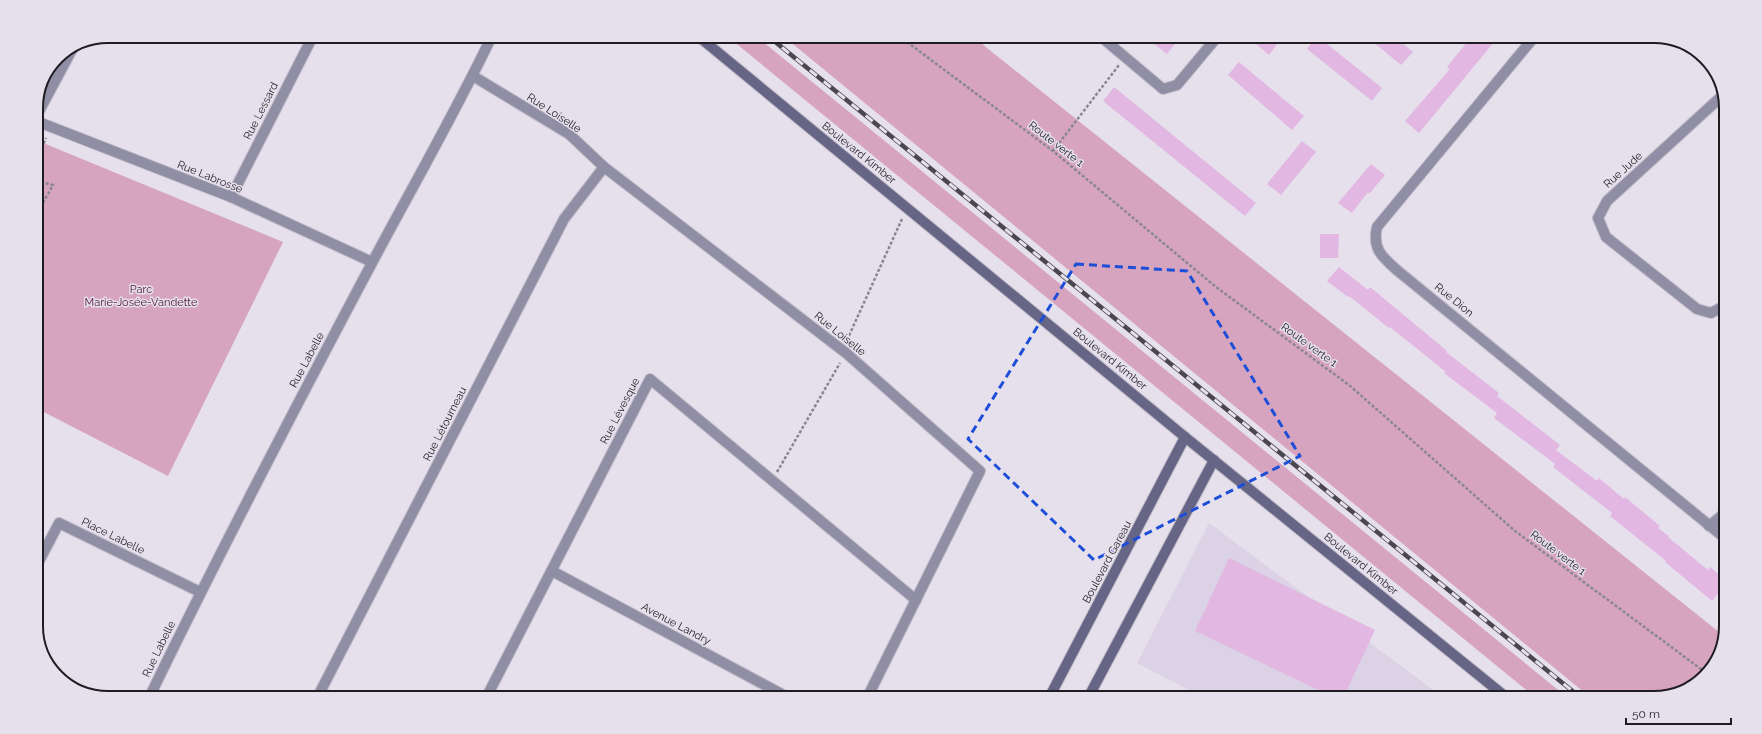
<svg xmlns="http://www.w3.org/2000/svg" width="1762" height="734" font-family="Raleway,sans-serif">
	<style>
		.built { fill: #dbd2e6 }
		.green { fill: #d7a4bf }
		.building { fill: #e2b7e2 }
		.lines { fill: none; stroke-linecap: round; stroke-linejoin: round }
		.street-casing { stroke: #c2bdc8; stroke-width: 12 }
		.secondary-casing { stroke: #c2bdc8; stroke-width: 12 }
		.path { stroke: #8a868f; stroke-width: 2.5; stroke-dasharray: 3 2; stroke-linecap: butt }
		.street { stroke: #8f8ea5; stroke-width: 10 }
		.secondary { stroke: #676586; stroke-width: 10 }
		.rail-casing { stroke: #4b474e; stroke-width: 4.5 }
		.rail { stroke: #e6e0ed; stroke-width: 3; stroke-dasharray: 9; stroke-linecap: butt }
		.marked { fill: none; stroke: #1d4ed8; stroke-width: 3; stroke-dasharray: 8 5; stroke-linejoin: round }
		.labels { text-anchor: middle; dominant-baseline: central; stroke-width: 3; stroke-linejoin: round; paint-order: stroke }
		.street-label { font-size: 11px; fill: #201d22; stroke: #e6e0ed }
		.park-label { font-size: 11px; fill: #50103a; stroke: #e6e0ed }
		.rim { fill: none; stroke: #201d22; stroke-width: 2 }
	</style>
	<rect width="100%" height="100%" fill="#e6e0ed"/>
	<polygon class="built" points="1209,523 1444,698 1204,698 1137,663"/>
	<g class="green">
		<polygon points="727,36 756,36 1568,698 1536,698"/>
		<polygon points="783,36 972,36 1724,636 1721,653 1694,686 1654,698 1591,698"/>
		<polygon points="36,140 283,242 168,476 36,408"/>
	</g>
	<g class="building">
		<polygon points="1158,36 1181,36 1167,54 1153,43"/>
		<polygon points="1262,36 1283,36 1269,55 1256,44"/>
		<polygon points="1317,36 1382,88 1372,101 1307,49"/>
		<polygon points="1366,36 1394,36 1413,52 1401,65"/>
		<polygon points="1472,36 1499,36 1419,133 1405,121 1450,69 1447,67"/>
		<polygon points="1239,62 1304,116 1292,130 1228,75"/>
		<polygon points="1114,87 1256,203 1245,216 1103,101"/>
		<polygon points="1302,141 1316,152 1281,195 1267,184"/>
		<polygon points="1371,164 1385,175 1369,194 1368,192 1352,213 1338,203"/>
		<polygon points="1320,234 1339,234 1338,258 1320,258"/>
		<polygon points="1339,267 1368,290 1370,287 1447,351 1446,352 1499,393 1497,396 1560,445 1556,450 1597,481 1599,478 1624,499 1625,497 1660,526 1658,528 1669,536 1668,537 1708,570 1710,567 1722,577 1721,579 1726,584 1712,601 1665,562 1666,561 1610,516 1612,513 1553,467 1555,464 1494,418 1497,413 1444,373 1446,372 1390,327 1389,328 1349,296 1348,297 1327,281"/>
		<polygon points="1229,558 1375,630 1343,698 1335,698 1195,631"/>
	</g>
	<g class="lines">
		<defs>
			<g id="street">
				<polyline points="1100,36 1163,89 1177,85 1218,36"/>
				<path d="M1535 36 1377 227C1372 249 1382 257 1398 271L1726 539"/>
				<polyline points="473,76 569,134 604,167 846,353 980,471 867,698"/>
				<polyline points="1723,95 1607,201 1598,218 1606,237 1697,309 1711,313 1726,305"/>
				<polyline points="36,117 74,46"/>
				<polyline points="36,121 231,197 372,262"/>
				<polyline points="231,197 313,36"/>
				<polyline points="1709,526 1726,512"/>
				<polyline points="36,567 59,523 200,592"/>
				<polyline points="552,571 789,698"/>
				<path d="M149 698C220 551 296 406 373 261 413 186 455 113 492 36"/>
				<polyline points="317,698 564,219 604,167"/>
				<polyline points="486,698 650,379 916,600"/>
			</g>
			<g id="secondary">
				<polyline points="698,36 1185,437 1507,698"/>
				<polyline points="1049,698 1185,437"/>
				<polyline points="1088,698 1214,460"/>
			</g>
		</defs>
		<use href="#street" class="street-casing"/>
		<use href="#secondary" class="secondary-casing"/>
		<g class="path">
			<polyline points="899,36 1053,151 1216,287 1349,385 1515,531 1705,672"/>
			<polyline points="1053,151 1119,65"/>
			<polyline points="36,162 46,138"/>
			<polyline points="36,181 53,185 36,215"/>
			<polyline points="847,340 902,219"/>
			<polyline points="777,472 840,363"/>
		</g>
		<use href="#street" class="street"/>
		<use href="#secondary" class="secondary"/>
		<defs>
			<polyline id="rail" points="768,36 1581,698"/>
		</defs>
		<use href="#rail" class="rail-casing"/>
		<use href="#rail" class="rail"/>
	</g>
	<path class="marked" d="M1076 264 1187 271 1300 456 1094 560 968 439Z"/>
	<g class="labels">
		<g class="street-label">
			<text transform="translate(261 111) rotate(-63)">Rue Lessard</text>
			<text transform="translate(554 113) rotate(33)">Rue Loiselle</text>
			<text transform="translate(1056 144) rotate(38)">Route verte 1</text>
			<text transform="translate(859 153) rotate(39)">Boulevard Kimber</text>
			<text transform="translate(1623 170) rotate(-42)">Rue Jude</text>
			<text transform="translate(210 177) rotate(22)">Rue Labrosse</text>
			<text transform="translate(1454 300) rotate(39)">Rue Dion</text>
			<text transform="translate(840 334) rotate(39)">Rue Loiselle</text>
			<text transform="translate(1309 345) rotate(36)">Route verte 1</text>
			<text transform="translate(1110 359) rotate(39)">Boulevard Kimber</text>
			<text transform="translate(307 360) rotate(-62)">Rue Labelle</text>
			<text transform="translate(620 411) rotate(-63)">Rue Lévesque</text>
			<text transform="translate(445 424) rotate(-63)">Rue Létourneau</text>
			<text transform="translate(113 536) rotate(26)">Place Labelle</text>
			<text transform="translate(1558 553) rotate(37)">Route verte 1</text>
			<text transform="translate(1107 562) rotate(-62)">Boulevard Gareau</text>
			<text transform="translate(1361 564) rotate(39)">Boulevard Kimber</text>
			<text transform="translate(676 624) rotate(28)">Avenue Landry</text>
			<text transform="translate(159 649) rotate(-64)">Rue Labelle</text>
		</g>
		<g class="park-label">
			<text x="141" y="289">Parc<tspan x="141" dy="13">Marie-Josée-Vandette</tspan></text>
		</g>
	</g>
	<path d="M0 0H1762V734H0ZM108 43H1654A65 65 0 0 1 1719 108V626A65 65 0 0 1 1654 691H108A65 65 0 0 1 43 626V108A65 65 0 0 1 108 43Z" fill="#e6e0ed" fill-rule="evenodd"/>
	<path class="rim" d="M108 43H1654A65 65 0 0 1 1719 108V626A65 65 0 0 1 1654 691H108A65 65 0 0 1 43 626V108A65 65 0 0 1 108 43Z"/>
	<path d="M1626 718v6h105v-6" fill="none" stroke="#201d22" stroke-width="2"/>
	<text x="1632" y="718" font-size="12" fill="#201d22" stroke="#e6e0ed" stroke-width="3" paint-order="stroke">50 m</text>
</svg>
